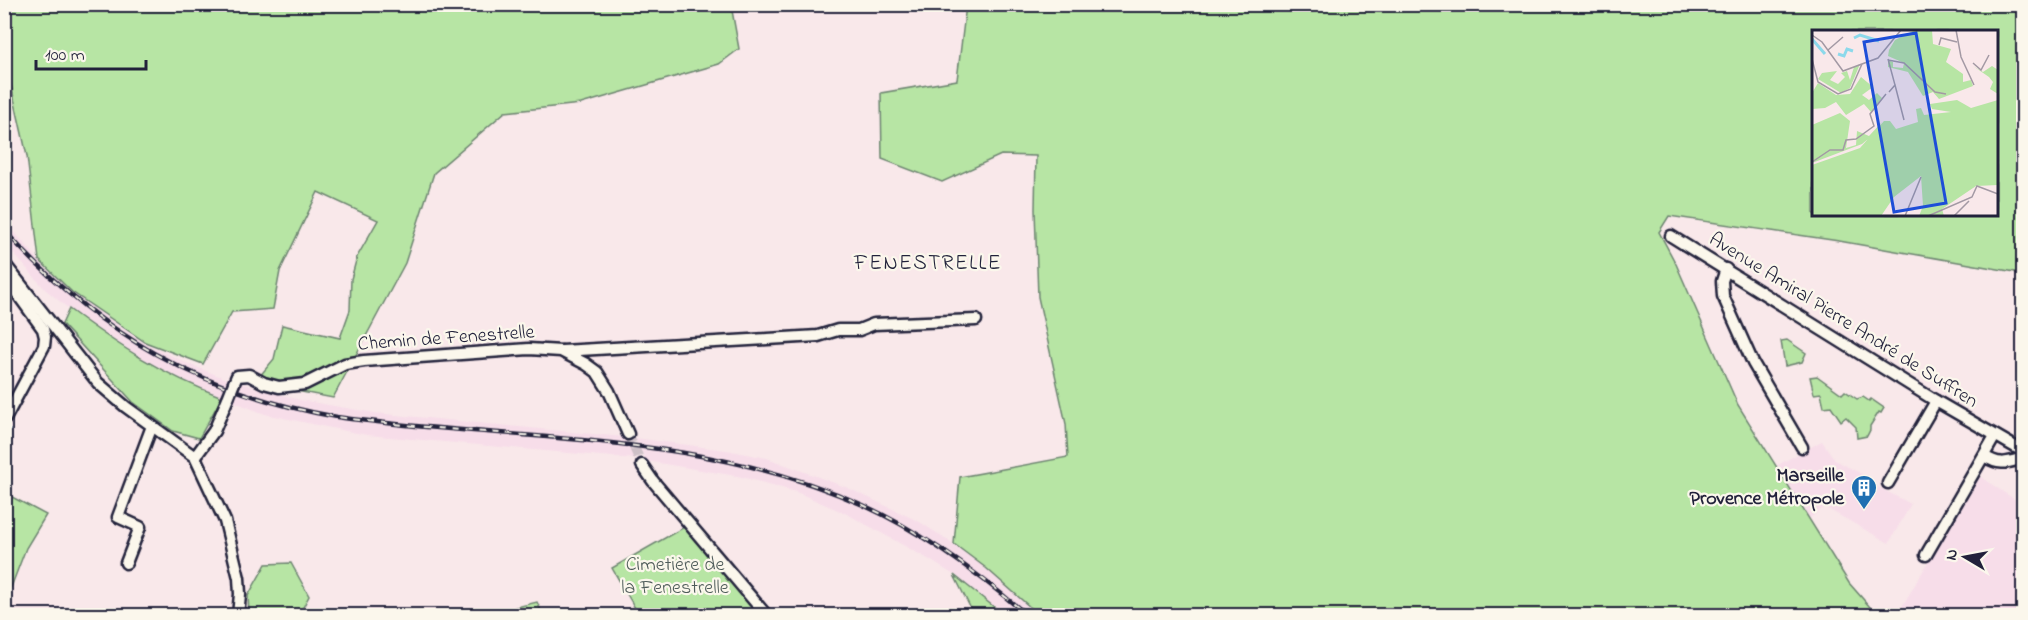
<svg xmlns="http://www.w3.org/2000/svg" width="2028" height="620" font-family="'Indie Flower',sans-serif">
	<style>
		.built { fill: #f7dde9 }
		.green { fill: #b7e5a4; stroke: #6c8470; stroke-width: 1.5; fill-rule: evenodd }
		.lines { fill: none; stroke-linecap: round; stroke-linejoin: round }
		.stream { stroke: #6290a5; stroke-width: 2 }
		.minor-tunnel { stroke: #cec0c7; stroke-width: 10; stroke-dasharray: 10 5; stroke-linecap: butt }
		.minor-casing { stroke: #22223b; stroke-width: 15 }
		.minor { stroke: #fbf7ec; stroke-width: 10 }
		.rail-casing { stroke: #22223b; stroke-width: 4.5 }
		.rail { stroke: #fbf7ec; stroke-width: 2; stroke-dasharray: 7; stroke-linecap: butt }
		.minor-bridge-casing { stroke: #22223b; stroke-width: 15; stroke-linecap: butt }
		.minor-bridge { stroke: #fbf7ec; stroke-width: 10 }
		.labels { text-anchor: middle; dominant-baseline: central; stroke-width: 4.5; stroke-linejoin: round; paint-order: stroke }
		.street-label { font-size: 20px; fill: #22223b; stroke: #fbf7ec }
		.poi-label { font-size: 20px; font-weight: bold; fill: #22223b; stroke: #fbf7ec; text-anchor: end }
		.park-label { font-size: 20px; fill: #4f5c5a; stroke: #fbf7ec }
		.neighbourhood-label { font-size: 21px; letter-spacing: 1.5px; fill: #22223b; stroke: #fbf7ec }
		.inset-river { fill: none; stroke: #8cd9eb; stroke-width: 3 }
		.inset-road { fill: none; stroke: #a399a4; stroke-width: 1.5 }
		.view { fill: #1d4ed8; fill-opacity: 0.15; stroke: #1d4ed8; stroke-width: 3 }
		.inset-edge { fill: none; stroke: #22223b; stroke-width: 3 }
	</style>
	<rect width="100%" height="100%" fill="#f9e8ea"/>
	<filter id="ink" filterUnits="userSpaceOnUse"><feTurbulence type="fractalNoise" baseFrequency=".0167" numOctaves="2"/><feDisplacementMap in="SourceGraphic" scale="12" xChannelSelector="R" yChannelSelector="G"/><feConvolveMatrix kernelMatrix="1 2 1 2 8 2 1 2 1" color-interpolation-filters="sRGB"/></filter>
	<g filter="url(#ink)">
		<g class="built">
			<polygon points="4,220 39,260 72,291 104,314 145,342 184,362 229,380 222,397 185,383 142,360 103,334 69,309 45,289 5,244"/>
			<polygon points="240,383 300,400 375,413 624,437 635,459 367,435 331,428 265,414 232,401"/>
			<polygon points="635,438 726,450 767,458 848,488 918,521 954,544 986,568 1039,615 1004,615 954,575 930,560 847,514 796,492 742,477 646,461"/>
			<polygon points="1822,441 1835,460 1875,481 1874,485 1911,504 1889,543 1824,507 1809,519 1776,466"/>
			<polygon points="1979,476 2023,505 2023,615 1897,615"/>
		</g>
		<g class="green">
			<polygon points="4,5 731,5 739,49 719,64 581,104 505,112 434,173 405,263 333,398 254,383 274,359 282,325 340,338 350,310 351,279 357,257 378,220 318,192 280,271 273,309 232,312 203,364 145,342 72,292 39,260 27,156 9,76 5,67"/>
			<path d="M966 5H2023V277L2015 272 1839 241 1669 216 1659 232 1676 264 1738 405 1849 583 1877 615H1039L986 568 954 544 960 477 1068 457 1066 424 1038 297 1035 210 1036 156 1001 155 942 182 882 159 881 93 957 80ZM1814 32H1996V214H1814Z"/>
			<path d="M69 309C120 347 162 374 222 397L199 438 173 431 133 402 62 324Z"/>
			<polygon points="1787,340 1806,353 1802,362 1785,366 1781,341"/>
			<polygon points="1817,376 1842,394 1845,391 1857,399 1863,397 1869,401 1871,399 1884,408 1881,413 1879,412 1870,426 1870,430 1867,436 1857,438 1856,427 1846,417 1841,421 1831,406 1824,407 1821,393 1814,394 1810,377"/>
			<polygon points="12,497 46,515 26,548 5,603 5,506"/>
			<polygon points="686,526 760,615 639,615 612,568"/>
			<polygon points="291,563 309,596 299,615 249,615 248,596 266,564"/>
			<polygon points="954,575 1004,615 974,615"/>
			<polygon points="537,602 543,615 483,615"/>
		</g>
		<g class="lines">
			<polyline class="stream" points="4,497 10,486 10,430"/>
			<polyline class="minor-tunnel" points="628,434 642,465"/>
			<defs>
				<g id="minor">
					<polyline points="1671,236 1936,401 2024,452"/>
					<polyline points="4,263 98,383 126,407 195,457 225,521 239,578 240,594 238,616"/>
					<polyline points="1726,269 1722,281 1723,296 1753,363 1802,447"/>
					<polyline points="4,280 11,285 43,329 45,337 44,346 5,419"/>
					<polyline points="562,351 818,336 838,330 859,330 874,324 976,320"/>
					<polyline points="234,383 237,376 249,375 264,383 279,387 305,384 345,364 364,361 529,349 561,351 586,364 597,372 609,391 628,434"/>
					<path d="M1984 456C2000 466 2006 463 2024 458"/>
					<polyline points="195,457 214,431 228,398"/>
					<polyline points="642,465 653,481 767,616"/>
					<polyline points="1888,483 1936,401"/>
					<polyline points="1926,555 1995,436"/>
					<polyline points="126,563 140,527 118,517 152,426"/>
				</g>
			</defs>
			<use href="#minor" class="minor-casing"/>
			<use href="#minor" class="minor"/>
			<defs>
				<path id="rail" d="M4 230C97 333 200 393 337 417 513 442 697 430 863 505 924 533 977 572 1028 616"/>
			</defs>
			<use href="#rail" class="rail-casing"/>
			<use href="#rail" class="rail"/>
			<defs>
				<polyline id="minor-bridge" points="228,398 234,383"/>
			</defs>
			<use href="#minor-bridge" class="minor-bridge-casing"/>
			<use href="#minor-bridge" class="minor-bridge"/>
		</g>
	</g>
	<defs>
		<symbol id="building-pin" viewBox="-11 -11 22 30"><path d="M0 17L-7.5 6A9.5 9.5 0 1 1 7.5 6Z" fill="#1f6fb2" stroke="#fbf7ec"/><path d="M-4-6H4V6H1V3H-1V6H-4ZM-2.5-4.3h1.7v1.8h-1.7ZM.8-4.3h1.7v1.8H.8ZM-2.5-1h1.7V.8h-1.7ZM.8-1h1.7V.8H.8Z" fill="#fff"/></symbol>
	</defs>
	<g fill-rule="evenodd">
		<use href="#building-pin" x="1849" y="473" width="30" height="40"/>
	</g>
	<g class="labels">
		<g class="street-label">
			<text transform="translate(1843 321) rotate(32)">Avenue Amiral Pierre André de Suffren</text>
			<text transform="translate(446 339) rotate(-4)">Chemin de Fenestrelle</text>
		</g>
		<g class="poi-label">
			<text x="1844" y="476">Marseille<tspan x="1844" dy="23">Provence Métropole</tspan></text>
		</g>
		<g class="park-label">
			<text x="675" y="565">Cimetière de<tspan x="675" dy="23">la Fenestrelle</tspan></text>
		</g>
		<g class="neighbourhood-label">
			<text x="928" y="264">FENESTRELLE</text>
		</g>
	</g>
	<g transform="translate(1812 30)">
		<rect width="186" height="186" fill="#f9e8ea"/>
		<path d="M103 0H120L121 14 139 19 134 32 151 44V52L159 50 161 56 127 69 121 62 111 66 96 42 76 37V30L81 32V37L91 38 92 33 76 26 77 20 83 10ZM48 34 38 58 29 63 6 49 10 43 25 41 18 50 26 54 33 47 29 43 35 41 38 50 42 37ZM161 36 171 42 180 36 186 40V64L178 59 181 52 177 47ZM49 47 61 57 50 65 57 70 65 63 70 68 59 82 52 74 34 85 24 72 13 78 0 79V63L6 53 24 65 38 64ZM145 70 159 78 186 70V155L164 156 130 179 132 186H107L111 176 109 146 82 167 69 186H0V135L48 118 72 91H78L84 99 106 92 104 79 109 78 112 85 139 82 120 79 118 74ZM28 83 38 91 34 118 44 115 45 101 57 106 70 92 61 105 50 114 0 133V95Z" fill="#b7e5a4"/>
		<path class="inset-river" d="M42 8 48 5 67 11M0 9 13 24M26 24 32 26 35 19 41 21"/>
		<path class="inset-road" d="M144 0 149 27 162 55M0 5 10 12 31 41 66 28 89 0M127 15 129 8 145 12M16 20 31 7M0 29 6 52 26 64 39 59 50 34M76 29 83 55 77 62M76 30 92 33 123 62 134 64M161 33 169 40 177 25M83 55 92 90M0 132 18 120H31L34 110 44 109 62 96 58 84 74 64M93 186 109 147M116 186 160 167 165 156 186 164M142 186 157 171"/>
		<path class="view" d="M104 3 134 173 82 182 52 12Z"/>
		<rect width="186" height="186" class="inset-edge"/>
	</g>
	<rect width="2028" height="620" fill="none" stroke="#fbf7ec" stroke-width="24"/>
	<rect x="12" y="12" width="2004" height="596" fill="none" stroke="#22223b" stroke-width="2" filter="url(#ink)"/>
	<g transform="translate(1965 557) rotate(280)" stroke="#fbf7ec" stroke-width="4.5" paint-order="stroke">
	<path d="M0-4.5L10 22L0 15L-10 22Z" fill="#22223b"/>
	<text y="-9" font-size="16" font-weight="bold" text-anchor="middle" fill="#22223b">N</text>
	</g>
	<path d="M36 60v9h110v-9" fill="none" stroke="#22223b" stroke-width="3"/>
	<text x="45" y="60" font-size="18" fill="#22223b" stroke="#fbf7ec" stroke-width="4.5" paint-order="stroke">100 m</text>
</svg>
